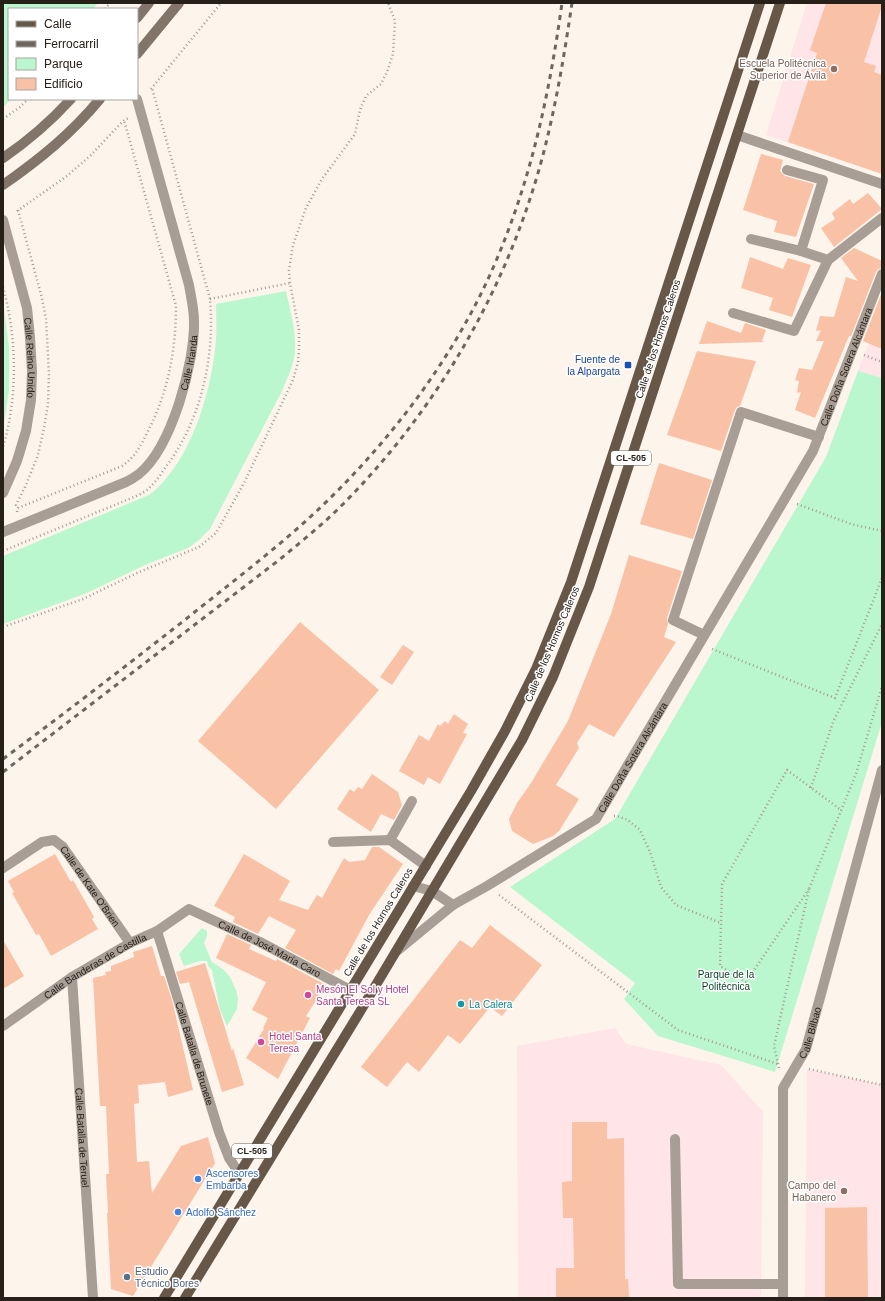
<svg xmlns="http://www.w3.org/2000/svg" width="885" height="1301" font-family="Helvetica,sans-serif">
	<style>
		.education { fill: #ffe4e8 }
		.green { fill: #baf7ce }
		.building { fill: #f9c1a5 }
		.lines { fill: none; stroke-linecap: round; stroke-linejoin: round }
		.path { stroke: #a39b93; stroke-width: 2.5; stroke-dasharray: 1 3; stroke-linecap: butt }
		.service { stroke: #a89e96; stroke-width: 10 }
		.minor { stroke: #a89e96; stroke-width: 10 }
		.secondary { stroke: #827468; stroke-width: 10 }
		.primary { stroke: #675748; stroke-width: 10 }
		.rail { stroke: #6e665e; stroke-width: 3; stroke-dasharray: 5 5; stroke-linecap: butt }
		.education-dot { fill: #8d6e63; stroke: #fff; stroke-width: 1.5 }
		.transit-dot { fill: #1a4fb4; stroke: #fff; stroke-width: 1.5 }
		.hotel-dot { fill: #d1479c; stroke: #fff; stroke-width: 1.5 }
		.culture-dot { fill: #0f9aa8; stroke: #fff; stroke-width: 1.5 }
		.shop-dot { fill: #3f7fe0; stroke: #fff; stroke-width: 1.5 }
		.service-dot { fill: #5c6f8a; stroke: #fff; stroke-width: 1.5 }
		.labels { text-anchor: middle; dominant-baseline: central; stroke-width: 3; stroke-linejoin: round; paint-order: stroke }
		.shield { fill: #fff; stroke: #68635d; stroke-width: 1 }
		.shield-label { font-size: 9px; font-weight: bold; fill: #272018 }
		.education-label { font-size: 10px; fill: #785e54; stroke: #fff; text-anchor: end }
		.street-label { font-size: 10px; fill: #272018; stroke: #fff }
		.transit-label { font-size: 10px; fill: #164399; stroke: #fff; text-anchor: end }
		.park-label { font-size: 10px; fill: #063d21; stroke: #fff }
		.hotel-label { font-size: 10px; fill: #b23c85; stroke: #fff; text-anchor: start }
		.culture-label { font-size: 10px; fill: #0d838f; stroke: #fff; text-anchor: start }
		.shop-label { font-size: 10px; fill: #366cbe; stroke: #fff; text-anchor: start }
		.service-label { font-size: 10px; fill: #4e5e75; stroke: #fff; text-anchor: start }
	</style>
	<rect width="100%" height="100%" fill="#fdf4eb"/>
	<g class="education">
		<polygon points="807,3 882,3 882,174 766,135"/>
		<polygon points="882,310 882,379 858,371"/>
		<polygon points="615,1028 626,1044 721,1065 763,1112 761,1298 518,1298 517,1046"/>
		<polygon points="807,1069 882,1085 882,1298 805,1298"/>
	</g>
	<g class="green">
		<polygon points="3,3 98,3 93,9 9,9 9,99 12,99 3,107"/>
		<path d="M286 291C290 310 296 330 295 349 295 364 287 378 282 391L210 529 199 540 188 548 145 565 87 593 3 624V556L149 495C154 491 159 487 163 482 195 447 212 387 216 340 217 328 216 316 216 304Z"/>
		<polygon points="3,301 9,347 9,390 3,431"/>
		<polygon points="858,371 882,378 882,722 775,1072 658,1036 624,999 635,983 510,887 615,819 826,457"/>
		<polygon points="202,928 207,931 207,936 204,943 212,962 224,970 230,977 236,990 238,998 237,1009 227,1026 220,1010 212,970 208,966 207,961 200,961 184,966 179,954"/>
	</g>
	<g class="building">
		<polygon points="826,3 882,3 882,6 864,62 876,66 874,72 882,75 882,174 788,142 817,53 810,50"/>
		<polygon points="761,154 783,160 780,171 785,176 814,184 796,237 774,232 777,221 743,210"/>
		<polygon points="868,193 882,209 834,247 821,228 835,219 832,213 850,199 853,204"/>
		<polygon points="854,248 882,261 882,268 878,269 876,272 851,336 849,336 815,418 795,410 801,392 797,393 799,381 795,380 799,368 812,370 824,341 816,341 821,330 816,331 820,316 834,317 846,277 858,281 841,258"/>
		<polygon points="750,257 783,269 788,258 811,265 792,317 769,310 773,298 741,288"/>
		<polygon points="882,292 882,349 863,341"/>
		<polygon points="707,321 741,333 745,323 766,330 762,341 764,342 699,344"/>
		<polygon points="697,351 756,361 740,406 737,407 735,410 721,451 667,435"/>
		<polygon points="659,463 712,480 693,539 640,524"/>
		<polygon points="629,555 682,571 667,618 668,624 664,637 676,642 614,737 589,724 577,743 579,748 556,785 579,799 559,831 553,836 533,844 512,831 509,819 517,803 531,783 568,721 611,614"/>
		<polygon points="300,622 379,690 276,809 198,741"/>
		<polygon points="403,645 414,652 392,685 380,677"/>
		<polygon points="454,714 468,724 463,733 467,734 440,784 428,777 424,785 399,771 419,735 429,741 438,724 440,726 445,721 448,724"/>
		<polygon points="372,774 398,792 402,805 394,820 381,814 371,832 337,809 350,789 354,792 358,787 362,789"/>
		<polygon points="372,847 379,847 403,864 369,915 339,971 336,969 333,974 285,948 296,930 269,916 258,934 233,922 235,917 214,906 244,854 290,881 279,900 308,910 317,895 322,898 344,858 349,862 365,860"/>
		<polygon points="55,854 71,882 73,880 94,917 92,919 98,929 51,956 39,934 36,935 12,893 14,892 8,881"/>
		<polygon points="490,925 542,965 502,1016 490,1007 460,1044 448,1035 419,1072 407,1062 387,1087 361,1067 460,940 472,948"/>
		<polygon points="227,934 251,945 249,949 276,961 277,959 326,985 306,1016 310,1018 278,1079 246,1058 264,1029 263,1028 268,1018 252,1010 266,982 216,958"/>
		<polygon points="3,940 24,976 3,989"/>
		<polygon points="152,946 161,976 164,976 172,1000 193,1090 168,1097 165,1082 138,1085 139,1103 134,1104 137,1162 149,1161 152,1193 181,1146 208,1137 215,1163 133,1296 111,1289 107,1213 108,1213 106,1174 109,1174 106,1106 100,1106 93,978 106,975 105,972 111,971 111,966 134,957 133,952"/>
		<polygon points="205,963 232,1051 233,1048 244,1085 222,1092 189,982 180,984 176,972"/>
		<polygon points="572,1122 607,1122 607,1139 624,1138 625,1279 628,1279 629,1298 556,1298 556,1268 574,1268 573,1218 563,1218 562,1182 572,1181"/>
		<polygon points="867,1207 868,1298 825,1298 825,1208"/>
	</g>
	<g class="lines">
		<g class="path">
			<polyline points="105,9 110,3"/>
			<polyline points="151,89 221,3"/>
			<polyline points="3,119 20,107 28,99"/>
			<polyline points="18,210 42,298 46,319 49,374 48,404 44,428 38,455 26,485 16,505 18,508"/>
			<polyline points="17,211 67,176 91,155 124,120 129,118"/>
			<path d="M3 287C17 337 18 397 3 447"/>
			<polyline points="210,299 290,283"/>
			<polyline points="864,355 882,362"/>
			<polyline points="797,504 851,524 882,531"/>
			<path d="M17 512 18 508 122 466C135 457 140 447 147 433 168 393 176 350 176 306L124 120"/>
			<path d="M3 551 134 497C138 495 143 493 147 490 154 484 160 476 165 468 201 421 215 358 210 299L152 88"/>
			<polyline points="3,627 83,599 137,573 199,547 216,533 244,483 293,380 298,362 299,351 299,330 290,283 289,270 293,245 306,208 322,179 355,134 360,110 366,96 381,84 387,72 393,54 395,21 388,3"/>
			<polyline points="712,649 835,698 882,578"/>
			<polyline points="811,788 833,722 882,624"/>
			<polyline points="614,816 617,816 628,820 640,830 650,852 661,887 676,905 721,923"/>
			<polyline points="809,889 746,982 720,966 722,884 787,770 841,810"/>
			<polyline points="499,895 678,1030 778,1064"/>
			<polyline points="779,1068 774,1046 809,889 856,774 882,686"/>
			<polyline points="809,1069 882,1085"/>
		</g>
		<polyline class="service" points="675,1139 678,1284 783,1284"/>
		<g class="minor">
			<polyline points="737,135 882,184"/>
			<polyline points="787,170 823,180 801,251"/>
			<path id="s1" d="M3 220 27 308 30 337 32 372 31 400 26 431 17 461 3 493"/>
			<polyline points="751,239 801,251 828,260 882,218"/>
			<polyline points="733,313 794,331 828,260"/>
			<path id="s2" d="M3 532 126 482C130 480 135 477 139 474 172 447 195 362 194 321 194 309 191 297 189 285L137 99"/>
			<polyline points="704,635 673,620 741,412 819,437"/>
			<polyline points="390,840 412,801"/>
			<polyline points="333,842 390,840 426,866"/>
			<path id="s3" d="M3 868 42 842 54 840 63 847 130 943"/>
			<polyline points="413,886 432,891 453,905"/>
			<path id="s4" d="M157 931 219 1132 229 1158 239 1173"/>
			<path id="s5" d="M397 951 453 905 487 886 596 819 813 451 882 274"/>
			<path id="s6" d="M72 977 93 1298"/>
			<path id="s7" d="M3 1026 72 977 130 943 157 931 189 909 260 942 350 990"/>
			<path id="s8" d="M783 1298V1088L806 1049 882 770"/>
		</g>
		<g class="secondary">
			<polyline points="137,18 149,3"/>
			<polyline points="137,54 179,3"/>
			<path d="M3 158C28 141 50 122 71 99"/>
			<path d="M3 185C40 159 71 134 100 99"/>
		</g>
		<g class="primary">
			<polyline points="164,1298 471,791 505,731 536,669 571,582 760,3"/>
			<polyline points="185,1298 358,1015 522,740 553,677 589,587 780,3"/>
		</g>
		<g class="rail">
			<path d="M3 759C65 713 126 666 186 619 232 582 280 546 322 506 392 439 454 357 493 268 531 181 549 96 562 3"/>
			<path d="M3 772 279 560C302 541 326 522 347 500 438 407 505 291 540 166 555 112 564 57 572 3"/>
		</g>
	</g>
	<g class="education-dot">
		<circle cx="834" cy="69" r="4"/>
		<circle cx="844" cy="1191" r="4"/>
	</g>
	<rect class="transit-dot" x="624" y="361" width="8" height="8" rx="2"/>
	<g class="hotel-dot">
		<circle cx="308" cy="995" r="4"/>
		<circle cx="261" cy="1042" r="4"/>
	</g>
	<circle class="culture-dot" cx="461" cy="1004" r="4"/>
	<g class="shop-dot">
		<circle cx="198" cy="1179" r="4"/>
		<circle cx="178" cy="1212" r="4"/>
	</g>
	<circle class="service-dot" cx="127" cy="1277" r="4"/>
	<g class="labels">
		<g class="shield">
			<rect x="611" y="451" width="40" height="14" rx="3"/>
			<rect x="232" y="1144" width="40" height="14" rx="3"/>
		</g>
		<g class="shield-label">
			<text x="631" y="458">CL-505</text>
			<text x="252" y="1151">CL-505</text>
		</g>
		<g class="education-label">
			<text x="826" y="63">Escuela Politécnica<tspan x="826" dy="12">Superior de Ávila</tspan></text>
			<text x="836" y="1185">Campo del<tspan x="836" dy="12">Habanero</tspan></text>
		</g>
		<g class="street-label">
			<text transform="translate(658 339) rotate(-72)">Calle de los Hornos Caleros</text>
			<text stroke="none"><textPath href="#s1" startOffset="141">Calle Reino Unido</textPath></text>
			<text stroke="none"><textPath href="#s2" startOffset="272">Calle Irlanda</textPath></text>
			<text stroke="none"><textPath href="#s5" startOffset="757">Calle Doña Sotera Alcántara</textPath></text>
			<text transform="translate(552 644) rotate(-67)">Calle de los Hornos Caleros</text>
			<text stroke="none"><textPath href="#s5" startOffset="311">Calle Doña Sotera Alcántara</textPath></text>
			<text stroke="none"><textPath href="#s3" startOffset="118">Calle de Kate O'Brien</textPath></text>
			<text transform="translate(378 922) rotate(-59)">Calle de los Hornos Caleros</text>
			<text stroke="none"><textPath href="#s7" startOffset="310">Calle de José María Caro</textPath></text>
			<text stroke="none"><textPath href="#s7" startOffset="110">Calle Banderas de Castilla</textPath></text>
			<text stroke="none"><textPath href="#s8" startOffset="272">Calle Bilbao</textPath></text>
			<text stroke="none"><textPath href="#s4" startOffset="128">Calle Batalla de Brunete</textPath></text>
			<text stroke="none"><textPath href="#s6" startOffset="161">Calle Batalla de Teruel</textPath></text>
		</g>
		<g class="transit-label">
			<text x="620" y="359">Fuente de<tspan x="620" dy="12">la Alpargata</tspan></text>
		</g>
		<g class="park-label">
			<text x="726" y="974">Parque de la<tspan x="726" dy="12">Politécnica</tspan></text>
		</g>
		<g class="hotel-label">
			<text x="316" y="989">Mesón El Sol y Hotel<tspan x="316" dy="12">Santa Teresa SL</tspan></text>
			<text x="269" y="1036">Hotel Santa<tspan x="269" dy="12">Teresa</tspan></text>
		</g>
		<g class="culture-label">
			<text x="469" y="1004">La Calera</text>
		</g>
		<g class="shop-label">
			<text x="206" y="1173">Ascensores<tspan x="206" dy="12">Embarba</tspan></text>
			<text x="186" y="1212">Adolfo Sánchez</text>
		</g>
		<g class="service-label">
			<text x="135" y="1271">Estudio<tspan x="135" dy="12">Técnico Bores</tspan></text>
		</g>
	</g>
	<rect width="885" height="1301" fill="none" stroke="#272018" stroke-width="8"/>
	<rect x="8" y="8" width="130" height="92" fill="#ffffff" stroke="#a9a6a3"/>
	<rect x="16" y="21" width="20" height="6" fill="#675748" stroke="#a9a6a3"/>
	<text x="44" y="28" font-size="12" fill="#272018">Calle</text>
	<rect x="16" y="41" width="20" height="6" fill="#6e665e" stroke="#a9a6a3"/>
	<text x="44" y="48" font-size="12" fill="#272018">Ferrocarril</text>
	<rect x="16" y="58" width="20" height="12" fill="#baf7ce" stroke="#a9a6a3"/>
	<text x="44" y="68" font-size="12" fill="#272018">Parque</text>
	<rect x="16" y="78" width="20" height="12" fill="#f9c1a5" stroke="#a9a6a3"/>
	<text x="44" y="88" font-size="12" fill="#272018">Edificio</text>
</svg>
